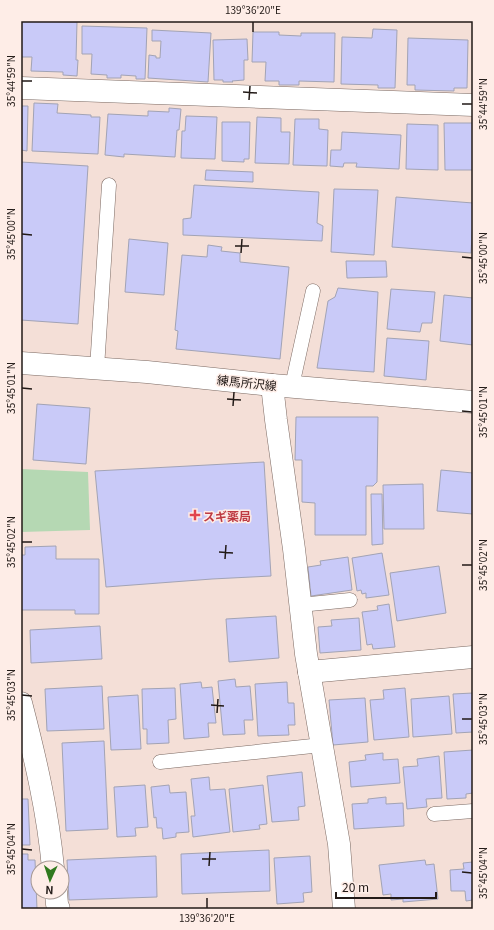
<svg xmlns="http://www.w3.org/2000/svg" width="494" height="930" font-family="Georgia,'Noto Sans JP',serif">
	<style>
		.green { fill: #b5d8b3 }
		.building { fill: #c9caf8; stroke: #a2a3b5 }
		.lines { fill: none; stroke-linecap: round; stroke-linejoin: round }
		.service-casing { stroke: #7b6962; stroke-width: 15 }
		.minor-casing { stroke: #7b6962; stroke-width: 23 }
		.primary-casing { stroke: #7b6962; stroke-width: 23 }
		.service { stroke: #fff; stroke-width: 14 }
		.minor { stroke: #fff; stroke-width: 22 }
		.primary { stroke: #fff; stroke-width: 22 }
		.ticks { fill: none; stroke: #221a17; stroke-width: 1.5 }
		.health-dot { fill: #e0444e; stroke: #feede7; stroke-width: 1.5 }
		.labels { text-anchor: middle; dominant-baseline: central; stroke-width: 3; stroke-linejoin: round; paint-order: stroke }
		.street-label { font-size: 12px; fill: #221a17; stroke: #feede7 }
		.health-label { font-size: 12px; font-weight: bold; fill: #be3a42; stroke: #feede7; text-anchor: start }
		.neatline { fill: none; stroke: #221a17; stroke-width: 1.5 }
		.ticks-label { font-size: 10px; text-anchor: middle; fill: #221a17 }
	</style>
	<rect width="100%" height="100%" fill="#f4dfd7"/>
	<polygon class="green" points="21,469 88,472 90,530 21,532"/>
	<g class="building">
		<polygon points="21,21 77,22 76,60 78,60 77,76 63,75 63,72 31,71 32,57 21,57"/>
		<polygon points="82,26 147,28 145,79 136,79 136,76 121,75 121,78 107,78 107,75 91,74 92,54 82,54"/>
		<polygon points="373,29 397,30 395,88 378,88 378,85 341,84 342,37 372,38"/>
		<polygon points="152,30 211,33 208,82 148,78 149,55 156,56 156,58 160,58 161,41 152,41"/>
		<polygon points="253,32 279,32 279,35 301,36 301,33 335,33 334,82 299,81 299,85 279,85 279,81 265,81 266,62 252,62"/>
		<polygon points="408,38 468,40 467,88 454,88 454,91 415,90 415,85 407,85"/>
		<polygon points="247,39 248,60 244,60 244,80 232,81 233,82 223,82 223,80 214,80 213,40"/>
		<polygon points="34,103 58,104 57,113 91,115 91,117 100,117 98,154 32,151"/>
		<polygon points="21,106 28,106 27,151 21,150"/>
		<polygon points="169,108 181,109 179,130 177,130 175,157 124,154 124,157 105,155 108,114 148,116 148,111 169,112"/>
		<polygon points="186,116 217,117 215,159 181,158 182,131 185,131"/>
		<polygon points="257,117 281,118 281,132 290,132 289,164 255,163"/>
		<polygon points="295,119 319,119 319,129 328,130 327,166 293,165"/>
		<polygon points="222,122 250,122 249,159 244,159 244,162 222,161"/>
		<polygon points="444,123 473,123 473,170 445,170"/>
		<polygon points="407,124 438,125 438,170 406,169"/>
		<polygon points="342,132 401,135 399,169 356,167 357,163 344,163 343,167 330,166 331,150 341,150"/>
		<polygon points="21,162 88,166 78,324 21,320"/>
		<polygon points="206,170 253,172 253,182 205,180"/>
		<polygon points="194,185 319,192 317,223 323,226 322,241 183,235 183,219 191,218"/>
		<polygon points="334,189 378,190 374,255 331,252"/>
		<polygon points="396,197 473,203 473,219 471,253 392,247"/>
		<polygon points="129,239 168,243 164,295 125,292"/>
		<polygon points="208,245 222,247 221,251 240,253 240,262 289,267 280,359 176,349 178,331 175,330 182,255 207,257"/>
		<polygon points="346,261 386,261 387,277 347,278"/>
		<polygon points="338,288 378,292 374,372 317,368 328,301 335,297"/>
		<polygon points="391,289 435,292 432,323 422,323 420,332 387,329"/>
		<polygon points="444,295 473,298 473,345 440,341"/>
		<polygon points="387,338 429,341 426,380 384,376"/>
		<polygon points="37,404 90,408 86,464 33,460"/>
		<polygon points="296,417 378,417 377,482 373,486 366,486 366,535 315,535 315,503 302,502 302,460 295,460"/>
		<polygon points="264,462 271,576 212,579 106,587 95,471"/>
		<polygon points="441,470 473,473 473,514 437,511"/>
		<polygon points="423,484 424,529 384,529 383,485"/>
		<polygon points="371,494 382,494 383,544 372,545"/>
		<polygon points="56,546 56,559 99,559 99,614 75,614 75,610 21,610 21,555 25,555 25,547"/>
		<polygon points="382,553 389,595 366,598 366,593 362,594 361,590 357,591 352,558"/>
		<polygon points="348,557 352,590 311,596 308,567 321,565 320,561"/>
		<polygon points="439,566 446,613 397,621 390,573"/>
		<polygon points="389,604 395,647 373,649 372,644 367,645 362,612 378,610 377,606"/>
		<polygon points="276,616 279,658 229,662 226,619"/>
		<polygon points="359,618 361,650 320,653 318,627 332,626 331,620"/>
		<polygon points="100,626 102,659 31,663 30,630"/>
		<polygon points="235,679 236,687 250,686 253,720 244,720 245,734 223,735 218,681"/>
		<polygon points="201,682 202,688 212,687 216,723 208,723 209,737 184,739 180,684"/>
		<polygon points="287,682 288,703 294,703 295,725 288,725 289,735 258,736 255,684"/>
		<polygon points="102,686 104,729 47,731 45,689"/>
		<polygon points="175,688 176,719 168,720 169,743 147,744 147,729 143,729 142,689"/>
		<polygon points="405,688 409,737 374,740 370,700 384,699 383,690"/>
		<polygon points="473,693 473,732 456,733 453,694"/>
		<polygon points="138,695 141,749 111,750 108,697"/>
		<polygon points="449,696 452,734 413,737 411,699"/>
		<polygon points="365,698 368,742 333,745 329,700"/>
		<polygon points="104,741 108,829 66,831 62,743"/>
		<polygon points="473,750 473,793 466,794 466,798 447,799 444,752"/>
		<polygon points="383,753 383,760 398,759 400,783 351,787 349,762 366,760 365,755"/>
		<polygon points="439,756 442,798 426,799 427,807 407,809 403,767 418,766 417,759"/>
		<polygon points="302,772 305,806 298,807 299,820 272,822 267,776"/>
		<polygon points="209,777 210,790 225,789 230,832 193,837 191,816 195,816 191,779"/>
		<polygon points="145,785 148,827 135,828 136,836 117,837 114,787"/>
		<polygon points="169,785 170,793 186,792 189,832 176,833 176,837 163,839 162,828 157,828 156,817 154,818 151,787"/>
		<polygon points="263,785 267,824 259,825 260,829 233,832 229,789"/>
		<polygon points="386,797 386,804 403,803 404,826 354,829 352,804 368,803 368,799"/>
		<polygon points="21,799 28,799 30,845 21,845"/>
		<polygon points="269,850 270,891 182,894 181,854"/>
		<polygon points="21,854 28,854 28,860 35,860 37,909 21,909"/>
		<polygon points="156,856 157,897 69,900 67,860"/>
		<polygon points="310,856 312,892 303,893 304,902 277,904 274,858"/>
		<polygon points="425,860 426,865 434,864 438,899 403,902 403,899 391,900 391,894 383,895 379,865"/>
		<polygon points="473,862 473,900 466,901 465,891 451,891 450,870 464,869 463,863"/>
	</g>
	<g class="lines">
		<defs>
			<g id="service">
				<polyline points="97,368 109,185"/>
				<polyline points="292,386 313,291"/>
				<polyline points="300,605 350,600"/>
				<polyline points="160,762 322,745"/>
				<polyline points="434,814 473,811"/>
			</g>
			<g id="minor">
				<polyline points="21,88 473,105"/>
				<polyline points="272,385 276,420 294,549 306,654 339,844 344,909"/>
				<polyline points="309,672 473,657"/>
				<path d="M21 703C35 757 48 812 53 868"/>
				<polyline points="56,892 57,904 59,909"/>
			</g>
			<polyline id="primary" points="21,363 147,372 272,385 473,402"/>
		</defs>
		<use href="#service" class="service-casing"/>
		<use href="#minor" class="minor-casing"/>
		<use href="#primary" class="primary-casing"/>
		<use href="#service" class="service"/>
		<use href="#minor" class="minor"/>
		<use href="#primary" class="primary"/>
	</g>
	<path class="ticks" d="M253 32V22M22 81H32M243 92 257 93M249 100 250 86M462 104H472M22 234 32 235M235 246H249M241 253 242 239M462 257 472 258M22 388 32 389M227 399 241 400M233 406 234 392M462 411 472 412M22 542H32M219 552 233 553M225 559 226 545M462 565H472M22 695 32 696M211 705 224 706M217 713 218 699M462 719H472M22 849 32 850M202 859H216M209 866 210 852M462 872 472 873M207 908V898"/>
	<path class="health-dot" d="M193 509h4v4h4v4h-4v4h-4v-4h-4v-4h4z"/>
	<g class="labels">
		<g class="street-label">
			<text transform="translate(247 382) rotate(6)">練馬所沢線</text>
		</g>
		<g class="health-label">
			<text x="203" y="515">スギ薬局</text>
		</g>
	</g>
	<rect width="494" height="930" fill="none" stroke="#feede7" stroke-width="44"/>
	<g transform="translate(50 880) rotate(183)"><circle r="19" fill="#feede7" stroke="#a69994"/>
	<path d="M0-3L7 15L0 10L-7 15Z" fill="#30791e"/>
	<text y="-6" font-size="11" font-weight="bold" text-anchor="middle" fill="#221a17">N</text>
	</g>
	<path d="M336 892v6h100v-6" fill="none" stroke="#221a17" stroke-width="2"/>
	<text x="342" y="892" font-size="12" fill="#221a17" stroke="#feede7" stroke-width="3" paint-order="stroke">20 m</text>
	<rect x="22" y="22" width="450" height="886" class="neatline"/>
	<g class="ticks-label">
		<text x="253" y="14">139°36'20"E</text>
		<text transform="translate(11 81) rotate(-90)" y="4">35°44'59"N</text>
		<text transform="translate(483 104) rotate(-90)" y="4">35°44'59"N</text>
		<text transform="translate(11 234) rotate(-90)" y="4">35°45'00"N</text>
		<text transform="translate(483 258) rotate(-90)" y="4">35°45'00"N</text>
		<text transform="translate(11 388) rotate(-90)" y="4">35°45'01"N</text>
		<text transform="translate(483 412) rotate(-90)" y="4">35°45'01"N</text>
		<text transform="translate(11 542) rotate(-90)" y="4">35°45'02"N</text>
		<text transform="translate(483 565) rotate(-90)" y="4">35°45'02"N</text>
		<text transform="translate(11 695) rotate(-90)" y="4">35°45'03"N</text>
		<text transform="translate(483 719) rotate(-90)" y="4">35°45'03"N</text>
		<text transform="translate(11 849) rotate(-90)" y="4">35°45'04"N</text>
		<text transform="translate(483 873) rotate(-90)" y="4">35°45'04"N</text>
		<text x="207" y="922">139°36'20"E</text>
	</g>
</svg>
